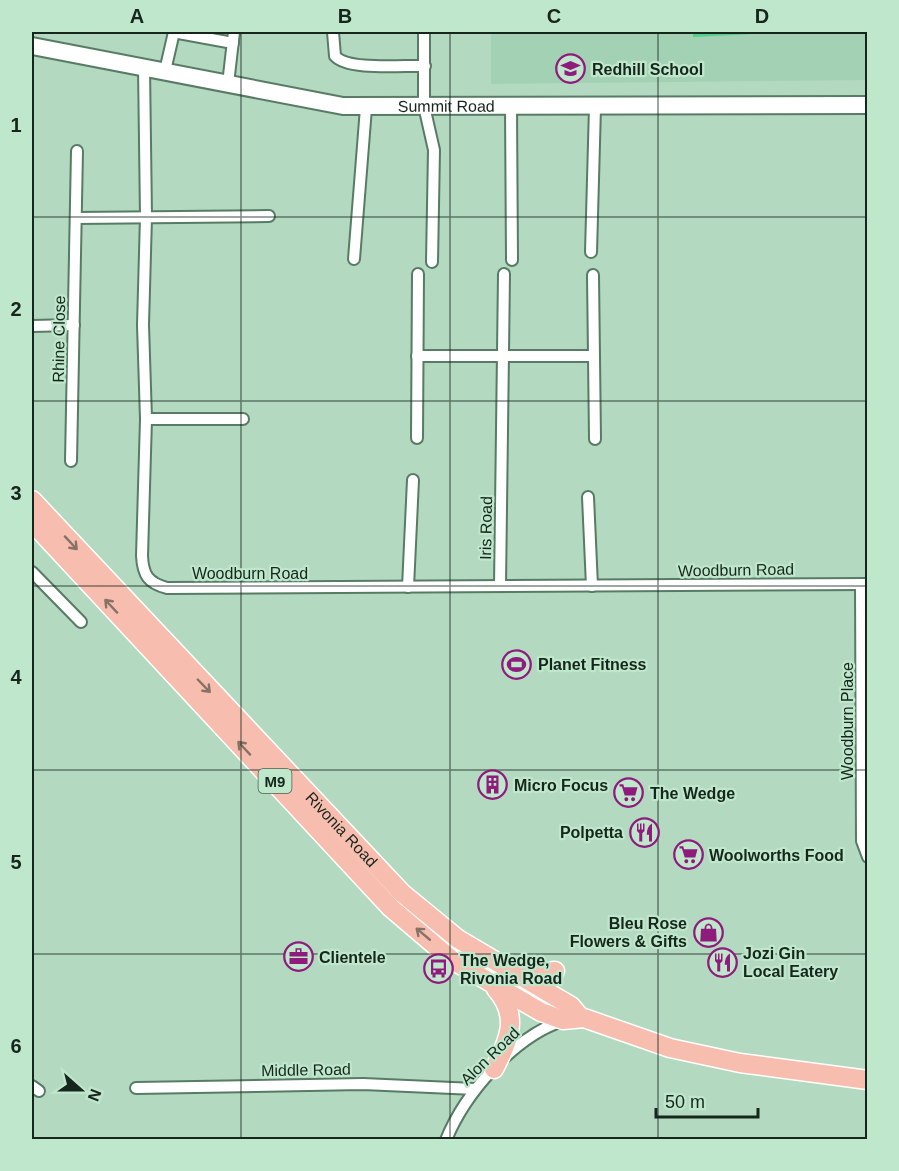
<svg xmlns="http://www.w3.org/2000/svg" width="899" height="1171" font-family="Arial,sans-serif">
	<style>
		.built { fill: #a3d1b3 }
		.green { fill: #53cf8b }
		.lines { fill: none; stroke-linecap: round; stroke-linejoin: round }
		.street-casing { stroke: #577b64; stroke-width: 14 }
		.secondary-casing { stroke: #577b64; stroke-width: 20 }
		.primary-casing { stroke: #fff; stroke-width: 21 }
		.street { stroke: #fff; stroke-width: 10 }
		.secondary { stroke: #fff; stroke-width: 16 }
		.primary { stroke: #f7beaf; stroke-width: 18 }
		.oneway { stroke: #877266 }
		.grid { fill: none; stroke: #17261c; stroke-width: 1.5; stroke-opacity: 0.55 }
		.labels { text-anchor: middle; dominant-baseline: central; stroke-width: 4.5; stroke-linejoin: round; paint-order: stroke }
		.shield { fill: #bfe7cc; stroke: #496051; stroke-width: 1.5 }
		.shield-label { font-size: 15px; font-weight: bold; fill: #17261c }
		.poi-label { font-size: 16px; font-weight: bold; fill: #17261c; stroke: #bfe7cc; text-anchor: start }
		.street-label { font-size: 16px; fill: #17261c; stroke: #bfe7cc }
		.neatline { fill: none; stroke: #17261c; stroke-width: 2 }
		.grid-label { font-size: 20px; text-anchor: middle; font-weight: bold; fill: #17261c }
	</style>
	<rect width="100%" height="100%" fill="#b3d9c0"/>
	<polygon class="built" points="491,32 867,32 867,80 491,84"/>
	<polygon class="green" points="693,32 792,32 693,37"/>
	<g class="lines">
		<defs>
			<g id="street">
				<polyline points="173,32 233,43"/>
				<path d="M333 32 335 56C348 71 404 65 425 66"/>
				<polyline points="424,32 424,106 434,150 432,262"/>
				<path d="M144 67 146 217 143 325 146 419 142 556C143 575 148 583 167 588L868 584"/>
				<polyline points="165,71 174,32"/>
				<polyline points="228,84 234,32"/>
				<polyline points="511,107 512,260"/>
				<polyline points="76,218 269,216"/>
				<polyline points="591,252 595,107"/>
				<polyline points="354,259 366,108"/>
				<polyline points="593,275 595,439"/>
				<polyline points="32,326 74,325"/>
				<polyline points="417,356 594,356"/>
				<polyline points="146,419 243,419"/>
				<polyline points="417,438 418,274"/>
				<polyline points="71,461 77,151"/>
				<polyline points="588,497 592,586"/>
				<polyline points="32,572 81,622"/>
				<polyline points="861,584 862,841 868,857"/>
				<polyline points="500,586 504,274"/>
				<polyline points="408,587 413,480"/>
				<polyline points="32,1086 39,1091"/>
				<polyline points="136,1088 363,1084 475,1089"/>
				<path d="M446 1140C465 1093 514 1037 562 1021"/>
			</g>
			<g id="secondary">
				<path id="s1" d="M32 46 343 106 868 105"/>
			</g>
			<g id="primary">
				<path id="s2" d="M32 500 402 893 458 939 571 1006 580 1017"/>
				<polyline points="32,522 391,908 452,960 541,1012 563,1020 584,1018 670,1048 740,1063 868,1080"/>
				<polyline points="511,969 538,973 555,971"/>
				<path d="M494 1069C509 1040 520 1016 496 989"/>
			</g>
		</defs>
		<use href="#street" class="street-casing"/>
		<use href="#secondary" class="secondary-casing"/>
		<use href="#primary" class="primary-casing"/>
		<use href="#street" class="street"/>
		<use href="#secondary" class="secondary"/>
		<use href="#primary" class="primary"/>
	</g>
	<defs><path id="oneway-shaft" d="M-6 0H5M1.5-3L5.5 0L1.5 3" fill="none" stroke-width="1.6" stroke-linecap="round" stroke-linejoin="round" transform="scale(1.5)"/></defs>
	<g class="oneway">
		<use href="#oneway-shaft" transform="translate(71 543) rotate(47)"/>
		<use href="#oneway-shaft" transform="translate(111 606) rotate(-133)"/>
		<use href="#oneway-shaft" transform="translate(204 686) rotate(46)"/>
		<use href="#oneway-shaft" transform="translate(244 748) rotate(-133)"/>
		<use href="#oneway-shaft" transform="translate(423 934) rotate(-140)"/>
	</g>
	<path class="grid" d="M241 32V1140M450 32V1140M658 32V1140M32 217H868M32 401H868M32 586H868M32 770H868M32 954H868"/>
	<defs>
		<symbol id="school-ring" viewBox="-11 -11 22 22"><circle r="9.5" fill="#bfe7cc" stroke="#8f1b7c" stroke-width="1.5"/><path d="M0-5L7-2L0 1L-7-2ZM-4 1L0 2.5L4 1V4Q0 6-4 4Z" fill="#8f1b7c"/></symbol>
		<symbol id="stadium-ring" viewBox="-11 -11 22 22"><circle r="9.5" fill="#bfe7cc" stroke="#8f1b7c" stroke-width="1.5"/><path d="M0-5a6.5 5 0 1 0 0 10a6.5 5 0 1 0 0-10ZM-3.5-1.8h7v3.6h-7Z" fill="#8f1b7c"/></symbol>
		<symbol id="building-ring" viewBox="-11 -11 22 22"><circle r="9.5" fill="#bfe7cc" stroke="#8f1b7c" stroke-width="1.5"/><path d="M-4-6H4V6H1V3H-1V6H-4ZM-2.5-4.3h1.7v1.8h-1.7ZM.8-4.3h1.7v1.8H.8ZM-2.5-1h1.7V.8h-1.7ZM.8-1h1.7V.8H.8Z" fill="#8f1b7c"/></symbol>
		<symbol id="supermarket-ring" viewBox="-11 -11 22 22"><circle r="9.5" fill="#bfe7cc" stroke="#8f1b7c" stroke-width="1.5"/><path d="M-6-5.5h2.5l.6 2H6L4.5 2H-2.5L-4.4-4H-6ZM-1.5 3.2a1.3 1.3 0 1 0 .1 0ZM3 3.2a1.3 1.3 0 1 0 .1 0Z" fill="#8f1b7c"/></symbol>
		<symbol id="restaurant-ring" viewBox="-11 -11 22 22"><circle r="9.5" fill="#bfe7cc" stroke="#8f1b7c" stroke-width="1.5"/><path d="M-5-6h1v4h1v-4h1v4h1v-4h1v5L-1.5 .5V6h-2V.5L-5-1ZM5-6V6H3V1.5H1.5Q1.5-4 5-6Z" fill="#8f1b7c"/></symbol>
		<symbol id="shop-ring" viewBox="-11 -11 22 22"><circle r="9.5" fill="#bfe7cc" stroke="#8f1b7c" stroke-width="1.5"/><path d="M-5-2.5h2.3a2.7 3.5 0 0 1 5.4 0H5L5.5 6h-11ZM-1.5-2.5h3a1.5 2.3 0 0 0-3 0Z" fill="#8f1b7c"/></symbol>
		<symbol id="office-ring" viewBox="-11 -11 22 22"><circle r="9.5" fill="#bfe7cc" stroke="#8f1b7c" stroke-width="1.5"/><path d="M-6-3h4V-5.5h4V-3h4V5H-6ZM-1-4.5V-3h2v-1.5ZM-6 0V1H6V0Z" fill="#8f1b7c"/></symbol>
		<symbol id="bus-ring" viewBox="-11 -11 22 22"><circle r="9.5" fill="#bfe7cc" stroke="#8f1b7c" stroke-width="1.5"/><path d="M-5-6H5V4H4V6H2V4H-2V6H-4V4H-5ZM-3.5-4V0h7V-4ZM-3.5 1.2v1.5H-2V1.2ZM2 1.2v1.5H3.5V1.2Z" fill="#8f1b7c"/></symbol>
	</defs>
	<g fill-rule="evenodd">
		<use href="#school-ring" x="554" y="52" width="33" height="33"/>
		<use href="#stadium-ring" x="500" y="648" width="33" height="33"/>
		<use href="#building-ring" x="476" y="768" width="33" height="33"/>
		<use href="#supermarket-ring" x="612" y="776" width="33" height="33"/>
		<use href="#restaurant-ring" x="628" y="816" width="33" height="33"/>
		<use href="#supermarket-ring" x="672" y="838" width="33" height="33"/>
		<use href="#shop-ring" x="692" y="916" width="33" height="33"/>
		<use href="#office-ring" x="282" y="940" width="33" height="33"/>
		<use href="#restaurant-ring" x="706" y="946" width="33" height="33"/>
		<use href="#bus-ring" x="422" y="952" width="33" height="33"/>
	</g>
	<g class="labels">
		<rect class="shield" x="258.5" y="769" width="33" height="24" rx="4.5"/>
		<g class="shield-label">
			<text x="275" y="781">M9</text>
		</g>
		<g class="poi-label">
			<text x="592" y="69">Redhill School</text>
			<text x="538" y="664">Planet Fitness</text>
			<text x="514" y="785">Micro Focus</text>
			<text x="650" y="793">The Wedge</text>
			<text x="623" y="832" text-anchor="end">Polpetta</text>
			<text x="709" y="855">Woolworths Food</text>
			<text x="687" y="923" text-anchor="end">Bleu Rose<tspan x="687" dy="18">Flowers &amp; Gifts</tspan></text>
			<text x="743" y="953">Jozi Gin<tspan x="743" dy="18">Local Eatery</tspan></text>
			<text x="319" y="957">Clientele</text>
			<text x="460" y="960">The Wedge,<tspan x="460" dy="18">Rivonia Road</tspan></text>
		</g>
		<g class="street-label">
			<text stroke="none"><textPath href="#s1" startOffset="420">Summit Road</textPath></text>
			<text transform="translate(59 339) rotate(-89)">Rhine Close</text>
			<text transform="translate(486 528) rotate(-89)">Iris Road</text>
			<text transform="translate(736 570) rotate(-1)">Woodburn Road</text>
			<text x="250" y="573">Woodburn Road</text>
			<text transform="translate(847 721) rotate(-90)">Woodburn Place</text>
			<text stroke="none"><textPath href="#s2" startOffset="452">Rivonia Road</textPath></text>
			<text transform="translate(490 1056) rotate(-44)">Alon Road</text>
			<text transform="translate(306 1070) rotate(-1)">Middle Road</text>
		</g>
	</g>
	<rect width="899" height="1171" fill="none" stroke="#bfe7cc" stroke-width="66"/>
	<g transform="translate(81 1090) rotate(111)" stroke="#bfe7cc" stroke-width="4.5" paint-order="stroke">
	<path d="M0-4.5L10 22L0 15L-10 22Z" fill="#17261c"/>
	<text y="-9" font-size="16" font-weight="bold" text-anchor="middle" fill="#17261c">N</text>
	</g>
	<path d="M656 1108v9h102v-9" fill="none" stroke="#17261c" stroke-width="3"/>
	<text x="665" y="1108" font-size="18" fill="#17261c" stroke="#bfe7cc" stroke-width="4.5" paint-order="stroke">50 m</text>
	<rect x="33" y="33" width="833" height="1105" class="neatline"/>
	<g class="grid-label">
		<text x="137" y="23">A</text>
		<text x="345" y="23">B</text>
		<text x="554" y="23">C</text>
		<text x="762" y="23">D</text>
		<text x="16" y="132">1</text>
		<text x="16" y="316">2</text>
		<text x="16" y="500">3</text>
		<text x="16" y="684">4</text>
		<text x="16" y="869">5</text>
		<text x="16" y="1053">6</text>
	</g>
</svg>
